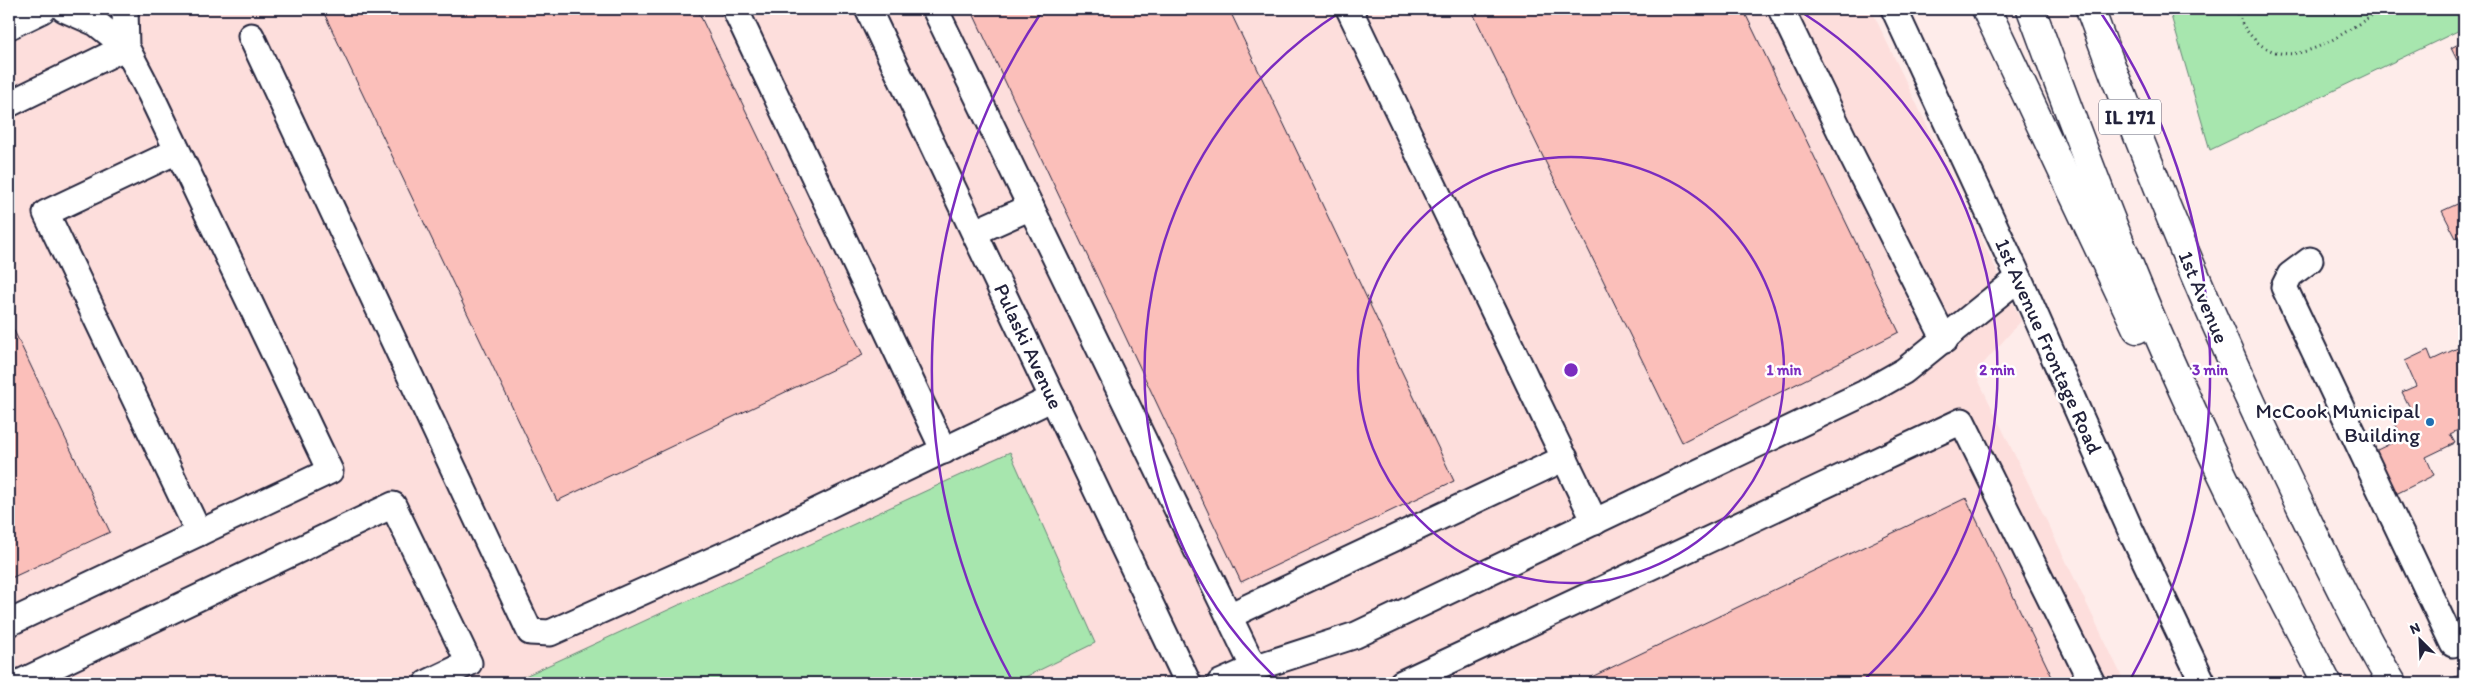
<svg xmlns="http://www.w3.org/2000/svg" width="2473" height="692" font-family="Itim,sans-serif">
	<style>
		.built { fill: #fddedc }
		.green { fill: #a7e6ae; stroke: #648474 }
		.building { fill: #fbbfba; stroke: #22223b }
		.lines { fill: none; stroke-linecap: round; stroke-linejoin: round }
		.minor-casing { stroke: #22223b; stroke-width: 29 }
		.major-casing { stroke: #22223b; stroke-width: 31 }
		.path { stroke: #22223b; stroke-width: 3; stroke-dasharray: 1 4; stroke-linecap: butt }
		.minor { stroke: #fff; stroke-width: 25 }
		.major { stroke: #fff; stroke-width: 28 }
		.ring { fill: none; stroke: #7b2cbf; stroke-width: 2.5 }
		.poi-dot { fill: #1f6fb2; stroke: #fff; stroke-width: 2 }
		.labels { text-anchor: middle; dominant-baseline: central; stroke-width: 5; stroke-linejoin: round; paint-order: stroke }
		.shield { fill: #fff; stroke: #646476; stroke-width: 1 }
		.shield-label { font-size: 20px; font-weight: bold; fill: #22223b }
		.street-label { font-size: 21px; fill: #22223b; stroke: #fff }
		.poi-label { font-size: 21px; fill: #22223b; stroke: #fff; text-anchor: end }
		.centre { fill: #7b2cbf; stroke: #fff; stroke-width: 2.5 }
		.ring-label { font-size: 15px; text-anchor: middle; font-weight: bold; fill: #7b2cbf; stroke: #fff; stroke-width: 5; stroke-linejoin: round; paint-order: stroke }
	</style>
	<rect width="100%" height="100%" fill="#feecea"/>
	<filter id="ink" filterUnits="userSpaceOnUse"><feTurbulence type="fractalNoise" baseFrequency=".02" numOctaves="2"/><feDisplacementMap in="SourceGraphic" scale="10" xChannelSelector="R" yChannelSelector="G"/><feConvolveMatrix kernelMatrix="1 2 1 2 8 2 1 2 1" color-interpolation-filters="sRGB"/></filter>
	<g filter="url(#ink)">
		<polygon class="built" points="81,9 1871,9 2021,321 1975,373 2125,683 9,683 9,42"/>
		<g class="green">
			<polygon points="2169,9 2464,9 2464,28 2210,150"/>
			<polygon points="1010,452 1095,643 1013,683 510,683"/>
		</g>
		<g class="building">
			<polygon points="322,9 697,9 863,355 557,501"/>
			<polygon points="971,9 1229,9 1454,481 1241,582"/>
			<polygon points="1471,9 1743,9 1899,332 1682,442"/>
			<polygon points="2464,41 2464,57 2457,60 2451,48"/>
			<polygon points="2464,92 2464,108 2458,95"/>
			<polygon points="2464,201 2464,234 2456,238 2442,211"/>
			<polygon points="9,320 110,532 9,579"/>
			<polygon points="2464,345 2464,427 2450,434 2455,443 2426,457 2434,475 2392,496 2371,453 2402,438 2392,417 2410,408 2402,392 2416,386 2405,361 2428,350 2432,360"/>
			<polygon points="1966,498 2055,683 1579,683"/>
			<polygon points="2464,673 2464,683 2452,683 2450,679"/>
		</g>
		<g class="lines">
			<defs>
				<g id="minor">
					<polyline points="64,9 96,23 126,47"/>
					<polyline points="125,9 126,47 150,93 330,471 199,533 46,213 177,151"/>
					<polyline points="735,9 944,451"/>
					<polyline points="868,9 1188,683"/>
					<polyline points="935,9 1254,668"/>
					<polyline points="1349,9 1595,522"/>
					<polyline points="1781,9 1851,154 1945,340"/>
					<polyline points="1894,9 2019,278 2130,529 2203,683"/>
					<polyline points="251,36 530,632 550,633 731,552 1053,398"/>
					<polyline points="9,104 126,47"/>
					<polyline points="975,232 1031,207"/>
					<polyline points="2310,260 2290,275 2284,287 2453,644"/>
					<polyline points="1229,616 1565,458"/>
					<polyline points="9,623 199,533"/>
					<polyline points="19,683 393,505 469,663 427,683"/>
					<polyline points="1220,683 1254,668 1356,635 1865,393 1904,371 2019,278"/>
					<polyline points="1402,683 1962,421 2092,683"/>
				</g>
				<g id="major">
					<polyline points="1986,9 2137,329"/>
					<path d="M2031 9C2062 93 2093 177 2127 260 2185 404 2255 545 2327 683"/>
					<path d="M2090 9C2150 174 2218 337 2295 495 2326 559 2356 623 2392 683"/>
					<polyline points="9,25 42,9"/>
				</g>
			</defs>
			<use href="#minor" class="minor-casing"/>
			<use href="#major" class="major-casing"/>
			<path class="path" d="M2237 9C2239 22 2247 32 2256 41 2297 77 2347 27 2384 9"/>
			<use href="#minor" class="minor"/>
			<use href="#major" class="major"/>
		</g>
	</g>
	<g class="ring">
		<circle cx="1571" cy="370" r="213"/>
		<path d="M1280 682A426 426 0 0 1 1342 11M1800 11A426 426 0 0 1 1862 682"/>
		<path d="M1012 680A639 639 0 0 1 1041 13M2101 13A639 639 0 0 1 2130 680"/>
	</g>
	<circle class="poi-dot" cx="2430" cy="422" r="5"/>
	<g class="labels">
		<rect class="shield" x="2099" y="99.5" width="62" height="35" rx="4"/>
		<g class="shield-label">
			<text x="2130" y="117">IL 171</text>
		</g>
		<g class="street-label">
			<text transform="translate(2204 297) rotate(67)">1st Avenue</text>
			<text transform="translate(1029 346) rotate(65)">Pulaski Avenue</text>
			<text transform="translate(2049 346) rotate(66)">1st Avenue Frontage Road</text>
		</g>
		<g class="poi-label">
			<text x="2420" y="410">McCook Municipal<tspan x="2420" dy="24">Building</tspan></text>
		</g>
	</g>
	<circle cx="1571" cy="370" r="8" class="centre"/>
	<g class="ring-label">
		<text x="1784" y="375">1 min</text>
		<text x="1997" y="375">2 min</text>
		<text x="2210" y="375">3 min</text>
	</g>
	<rect width="2473" height="692" fill="none" stroke="#fff" stroke-width="30"/>
	<rect x="15" y="15" width="2443" height="662" fill="none" stroke="#22223b" stroke-width="2" filter="url(#ink)"/>
	<g transform="translate(2420 640) rotate(336)" stroke="#ffffff" stroke-width="4" paint-order="stroke">
	<path d="M0-4L9 19L0 12L-9 19Z" fill="#22223b"/>
	<text y="-8" font-size="14" font-weight="bold" text-anchor="middle" fill="#22223b">N</text>
	</g>
</svg>
